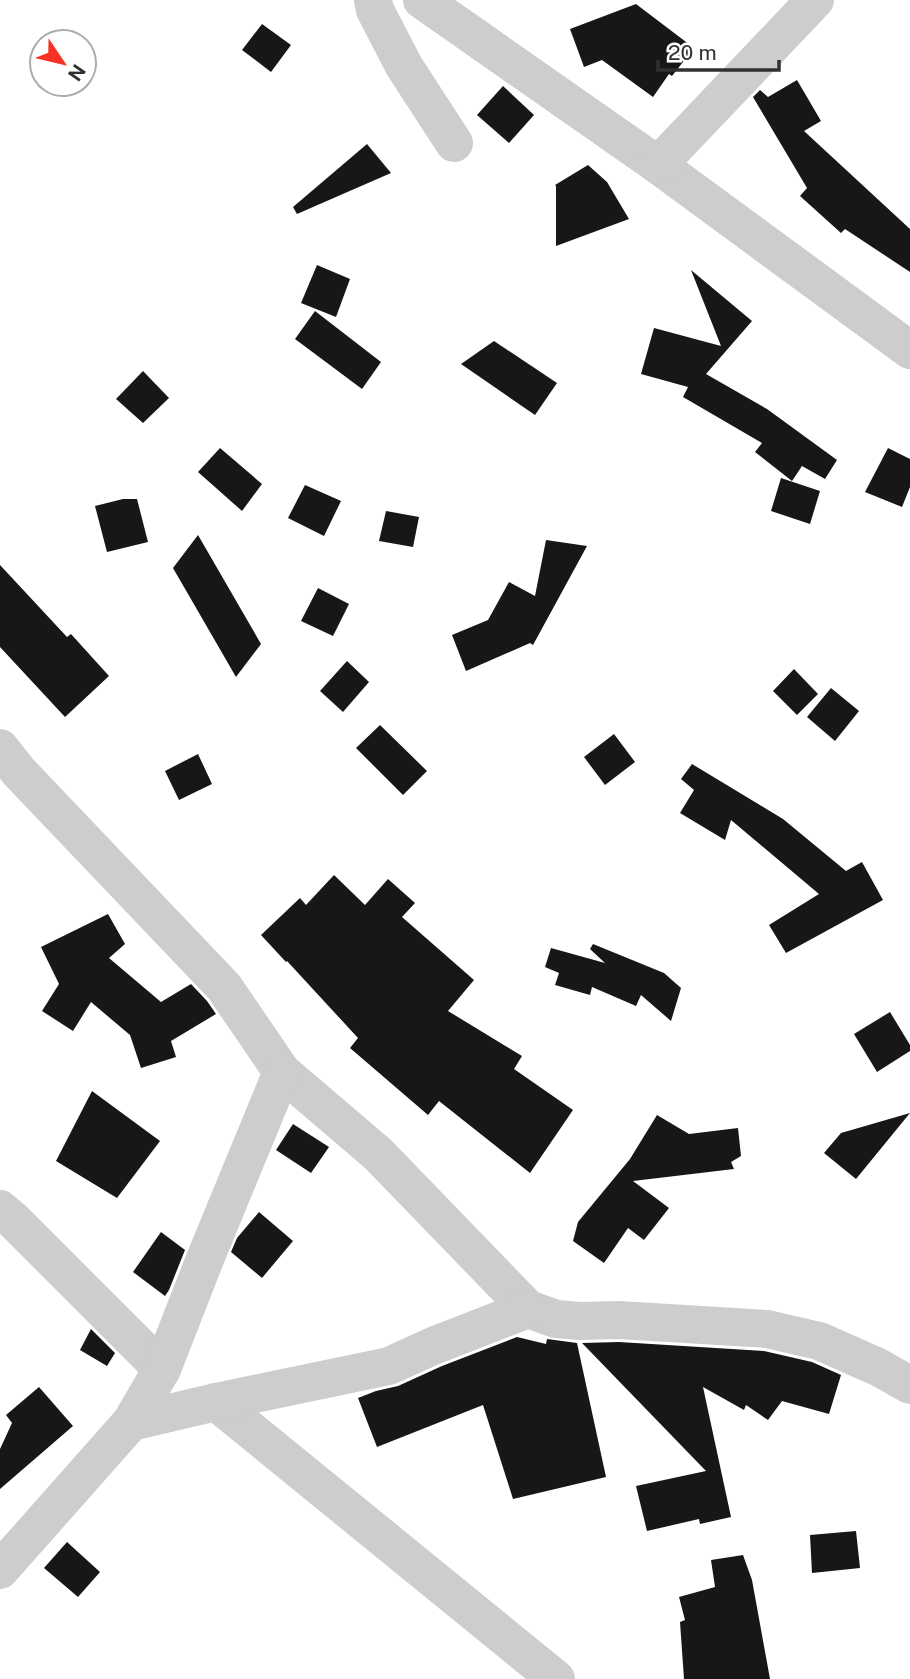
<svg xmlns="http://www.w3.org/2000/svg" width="910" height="1679" font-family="'Public Sans',sans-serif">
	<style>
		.building { fill: #171717 }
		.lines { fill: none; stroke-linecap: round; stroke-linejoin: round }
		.minor { stroke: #cdcdcd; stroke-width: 38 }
	</style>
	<rect width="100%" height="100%" fill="#fff"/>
	<g class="building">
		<polygon points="636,4 694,48 672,76 669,74 653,97 602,60 584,67 570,29"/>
		<polygon points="262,24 291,45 271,72 242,50"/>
		<polygon points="797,80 821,121 804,131 910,229 910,272 845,229 841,233 800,196 807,188 753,97 760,90 768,97"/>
		<polygon points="503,86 534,115 509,143 477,115"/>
		<polygon points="367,144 391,173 297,214 293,207"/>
		<polygon points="588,165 607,182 629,219 556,246 556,186 555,185"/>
		<polygon points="317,265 350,279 336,317 301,303"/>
		<polygon points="691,270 752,321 706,374 767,409 837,460 825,479 802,466 792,481 755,452 762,443 683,397 688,387 641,374 654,328 721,346"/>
		<polygon points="315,311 381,362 362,389 295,339"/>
		<polygon points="494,341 557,383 535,415 461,364"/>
		<polygon points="143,371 169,398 143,423 116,399"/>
		<polygon points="220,448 262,484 242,511 198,472"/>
		<polygon points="888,448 910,459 910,487 902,507 865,492"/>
		<polygon points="781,478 820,491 810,524 771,511"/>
		<polygon points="305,485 341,501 324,536 288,518"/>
		<polygon points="123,499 137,499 148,542 107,552 95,506"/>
		<polygon points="386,511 419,517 413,547 379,541"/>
		<polygon points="198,535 261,644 236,677 173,568"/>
		<polygon points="546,540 587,546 533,645 530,643 466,671 452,635 488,620 509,582 535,596"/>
		<polygon points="0,565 67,637 71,634 109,676 65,717 0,647"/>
		<polygon points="318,588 349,604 333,636 301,621"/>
		<polygon points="347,661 369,682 343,712 320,691"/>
		<polygon points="794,669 818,694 797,715 773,691"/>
		<polygon points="831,688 859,711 835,741 807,717"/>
		<polygon points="380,725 427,771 403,795 356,748"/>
		<polygon points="614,734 635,762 605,785 584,757"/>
		<polygon points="198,754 212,784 179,800 165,771"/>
		<polygon points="692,764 783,819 846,871 862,862 883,900 786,953 769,925 819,894 731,820 725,840 680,813 694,790 681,779"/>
		<polygon points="334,875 365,905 388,879 415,903 402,917 474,980 448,1011 522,1056 514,1069 573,1110 530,1173 439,1101 428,1115 350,1048 358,1038 287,961 286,962 261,935 300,898 306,905"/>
		<polygon points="108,914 125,944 109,958 161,1002 191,984 207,1001 216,1014 171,1041 176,1057 141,1068 130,1035 91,1002 73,1031 42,1011 59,984 41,947"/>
		<polygon points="593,944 664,973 681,988 671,1021 641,995 636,1006 592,987 590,995 555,985 559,973 545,967 551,948 605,963 590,949"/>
		<polygon points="890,1012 910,1045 910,1051 877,1072 854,1034"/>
		<polygon points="92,1091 160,1141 117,1198 56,1161"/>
		<polygon points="910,1113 856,1179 824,1153 841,1133"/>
		<polygon points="657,1115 689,1134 738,1128 741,1156 731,1162 734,1169 633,1181 669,1208 644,1240 628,1228 604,1263 573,1241 578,1222 630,1159"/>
		<polygon points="293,1124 329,1147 311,1173 276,1150"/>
		<polygon points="259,1212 293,1241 262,1278 231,1252 237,1238"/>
		<polygon points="161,1232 185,1250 169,1290 165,1296 133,1272"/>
		<polygon points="91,1329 115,1353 107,1366 80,1350"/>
		<polygon points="517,1337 546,1344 547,1339 577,1343 606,1477 513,1499 483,1405 377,1447 358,1398 376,1391 398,1386 442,1366"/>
		<polygon points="619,1342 764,1351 812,1362 841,1375 829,1414 782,1401 768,1420 746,1405 744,1410 703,1387 731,1517 700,1524 699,1519 647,1531 636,1486 706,1471 582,1343"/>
		<polygon points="39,1387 73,1426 0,1489 0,1449 12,1423 6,1415"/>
		<polygon points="856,1531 860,1568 812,1573 810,1535"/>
		<polygon points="67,1542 100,1572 78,1597 44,1568"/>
		<polygon points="743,1555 752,1580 770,1679 684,1679 680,1622 685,1620 679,1597 715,1587 711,1560"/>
	</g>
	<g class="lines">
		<g class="minor">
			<polyline points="373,0 375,10 404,66 454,143"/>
			<polyline points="422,0 658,165 910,350"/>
			<polyline points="658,165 815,0"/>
			<polyline points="0,748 19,772 224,987 282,1072 378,1154 528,1309 556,1319 580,1321 619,1320 767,1329 819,1341 878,1367 910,1385"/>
			<polyline points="0,1209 12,1219 162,1369"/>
			<polyline points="216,1402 556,1679"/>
			<polyline points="131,1422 162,1369 205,1259 282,1072"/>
			<polyline points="0,1570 131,1422 216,1402 389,1366 433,1346 528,1309"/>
		</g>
	</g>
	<g transform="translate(63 63) rotate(125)"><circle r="33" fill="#ffffff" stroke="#acacac" stroke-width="2"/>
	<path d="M0-5L12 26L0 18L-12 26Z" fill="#f73123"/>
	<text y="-10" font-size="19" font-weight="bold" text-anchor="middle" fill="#303030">N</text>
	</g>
	<path d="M658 60v10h121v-10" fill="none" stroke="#303030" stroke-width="3.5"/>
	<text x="668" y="60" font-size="21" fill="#303030" stroke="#ffffff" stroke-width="5" paint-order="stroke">20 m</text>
</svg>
